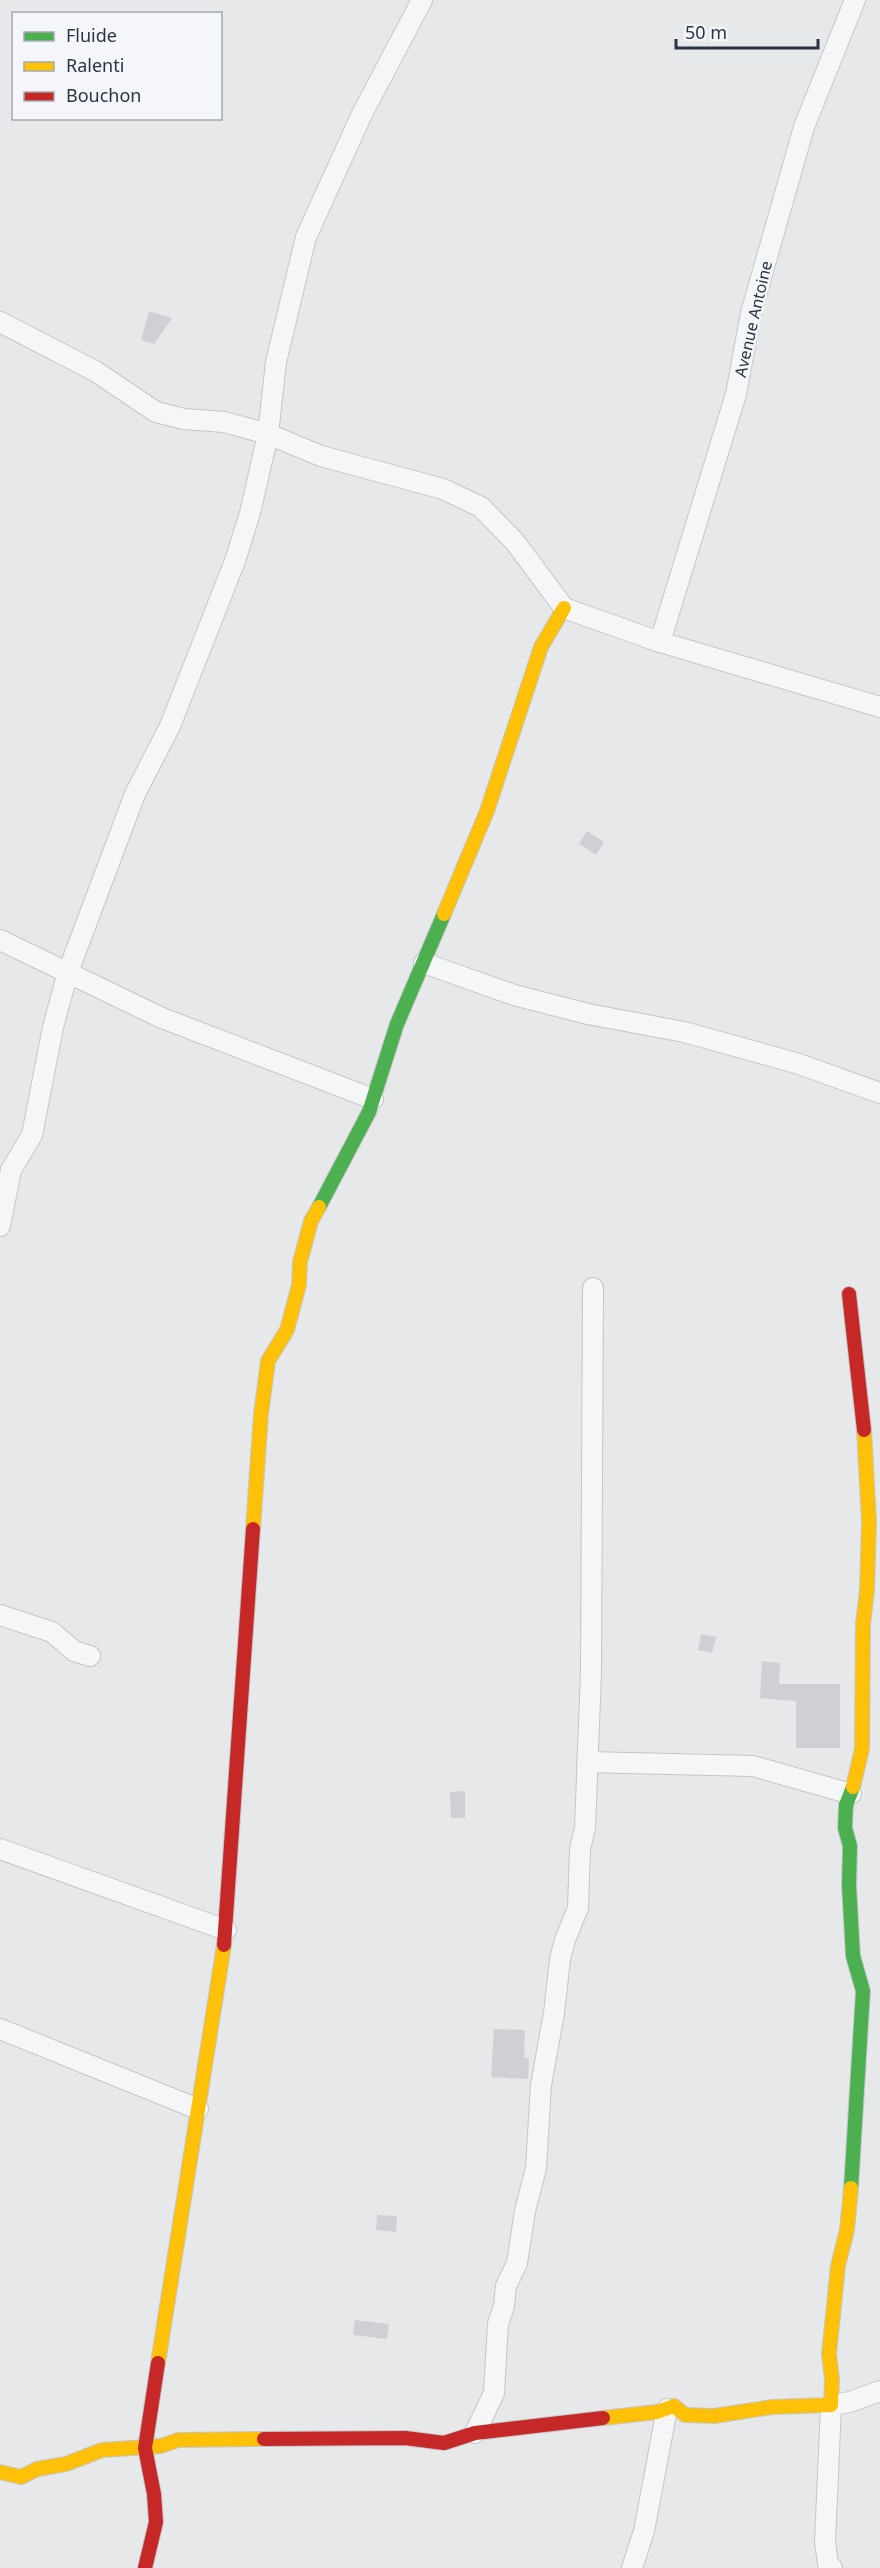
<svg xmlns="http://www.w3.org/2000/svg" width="880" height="2568" font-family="'Noto Sans',sans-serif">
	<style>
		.building { fill: #ced0d3 }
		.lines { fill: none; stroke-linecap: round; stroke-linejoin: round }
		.street-casing { stroke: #c4c6c8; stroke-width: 22 }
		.fast-casing { stroke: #c4c6c8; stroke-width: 16 }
		.slow-casing { stroke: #c4c6c8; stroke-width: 16 }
		.jam-casing { stroke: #c4c6c8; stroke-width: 16 }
		.street { stroke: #f5f6f7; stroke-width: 20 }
		.fast { stroke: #4caf50; stroke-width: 14 }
		.slow { stroke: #ffc107; stroke-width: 14 }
		.jam { stroke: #c62828; stroke-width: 14 }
		.labels { text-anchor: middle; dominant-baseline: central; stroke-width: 5; stroke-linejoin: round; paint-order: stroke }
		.street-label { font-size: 16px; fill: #2b3445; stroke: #f4f6f9 }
	</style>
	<rect width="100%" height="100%" fill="#e6e8ea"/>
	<g class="building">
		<polygon points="149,311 172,318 154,344 141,340"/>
		<polygon points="587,831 604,842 596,855 579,844"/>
		<polygon points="701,1634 716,1637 712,1653 698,1650"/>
		<polygon points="762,1661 780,1663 779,1684 840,1684 840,1748 796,1748 796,1701 760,1698"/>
		<polygon points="465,1791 465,1818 451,1818 450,1792"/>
		<polygon points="494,2029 525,2030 524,2058 529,2058 528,2079 491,2077"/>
		<polygon points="377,2215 397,2216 396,2232 376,2230"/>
		<polygon points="355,2320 389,2324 387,2339 353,2335"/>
	</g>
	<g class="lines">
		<defs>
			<g id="street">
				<polyline points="0,322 95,371 156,412 184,419 224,422 268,434 321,456 443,489 481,507 515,542 564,608 660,642 880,707"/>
				<polyline points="660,642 736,394 751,313 804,127 855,0"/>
				<polyline points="0,940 162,1018 373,1099"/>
				<polyline points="424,963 514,995 588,1014 684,1032 796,1063 880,1093"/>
				<polyline points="0,1226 11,1170 32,1135 53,1027 68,972 135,794 170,726 235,561 250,513 268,434 276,362 306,237 362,114 422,0"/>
				<polyline points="0,1615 52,1632 74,1651 90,1656"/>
				<polyline points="587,1762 753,1766 851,1794"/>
				<polyline points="0,1849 226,1930"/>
				<polyline points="0,2029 198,2109"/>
				<polyline points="475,2433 494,2393 498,2324 504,2306 506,2286 517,2263 525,2211 536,2168 541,2085 554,2013 560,1959 565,1940 578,1908 580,1849 585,1828 591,1672 593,1288"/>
				<polyline points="632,2568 644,2531 667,2409"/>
				<polyline points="832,2568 828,2564 825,2542 831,2405 850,2402 880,2391"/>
			</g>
			<g id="fast">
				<polyline points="319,1207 369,1112 397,1024 444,914"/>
				<polyline points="851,2188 863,1991 853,1956 849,1885 850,1846 845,1828 846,1805 853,1787"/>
			</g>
			<g id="slow">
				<polyline points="444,914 487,811 541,647 564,608"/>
				<polyline points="253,1529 261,1414 268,1361 287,1330 299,1285 300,1262 311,1221 319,1207"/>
				<polyline points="853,1787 862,1749 863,1624 867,1590 869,1521 864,1430"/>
				<polyline points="158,2363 224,1945"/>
				<polyline points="603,2418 657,2412 674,2406 685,2415 714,2416 772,2407 831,2405 832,2379 829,2354 838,2266 847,2230 851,2188"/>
				<polyline points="0,2472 21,2477 37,2469 66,2464 102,2450 161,2446 178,2440 264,2439"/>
			</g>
			<g id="jam">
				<polyline points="849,1294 864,1430"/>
				<polyline points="224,1945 253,1529"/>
				<polyline points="264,2439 405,2438 444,2443 475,2433 603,2418"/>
				<polyline points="145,2568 156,2522 154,2494 145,2448 158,2363"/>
			</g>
		</defs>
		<use href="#street" class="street-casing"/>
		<use href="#fast" class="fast-casing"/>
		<use href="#slow" class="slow-casing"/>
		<use href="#jam" class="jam-casing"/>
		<use href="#street" class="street"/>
		<use href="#fast" class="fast"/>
		<use href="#slow" class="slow"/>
		<use href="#jam" class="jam"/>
	</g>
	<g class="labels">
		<g class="street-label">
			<text transform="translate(753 319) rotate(-77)">Avenue Antoine</text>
		</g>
	</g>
	<rect x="12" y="12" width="210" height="108" fill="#f4f6f9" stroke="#a4a8b1" stroke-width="1.5"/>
	<rect x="24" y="32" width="30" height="9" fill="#4caf50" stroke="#a4a8b1" stroke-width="1.5"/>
	<text x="66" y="42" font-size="18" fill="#2b3445">Fluide</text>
	<rect x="24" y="62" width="30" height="9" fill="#ffc107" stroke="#a4a8b1" stroke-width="1.5"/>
	<text x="66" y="72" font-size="18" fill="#2b3445">Ralenti</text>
	<rect x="24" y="92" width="30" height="9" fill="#c62828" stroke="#a4a8b1" stroke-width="1.5"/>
	<text x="66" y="102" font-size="18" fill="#2b3445">Bouchon</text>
	<path d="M676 39v9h142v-9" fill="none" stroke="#2b3445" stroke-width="3"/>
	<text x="685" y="39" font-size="18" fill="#2b3445" stroke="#f4f6f9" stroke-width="4.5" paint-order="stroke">50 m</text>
</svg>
